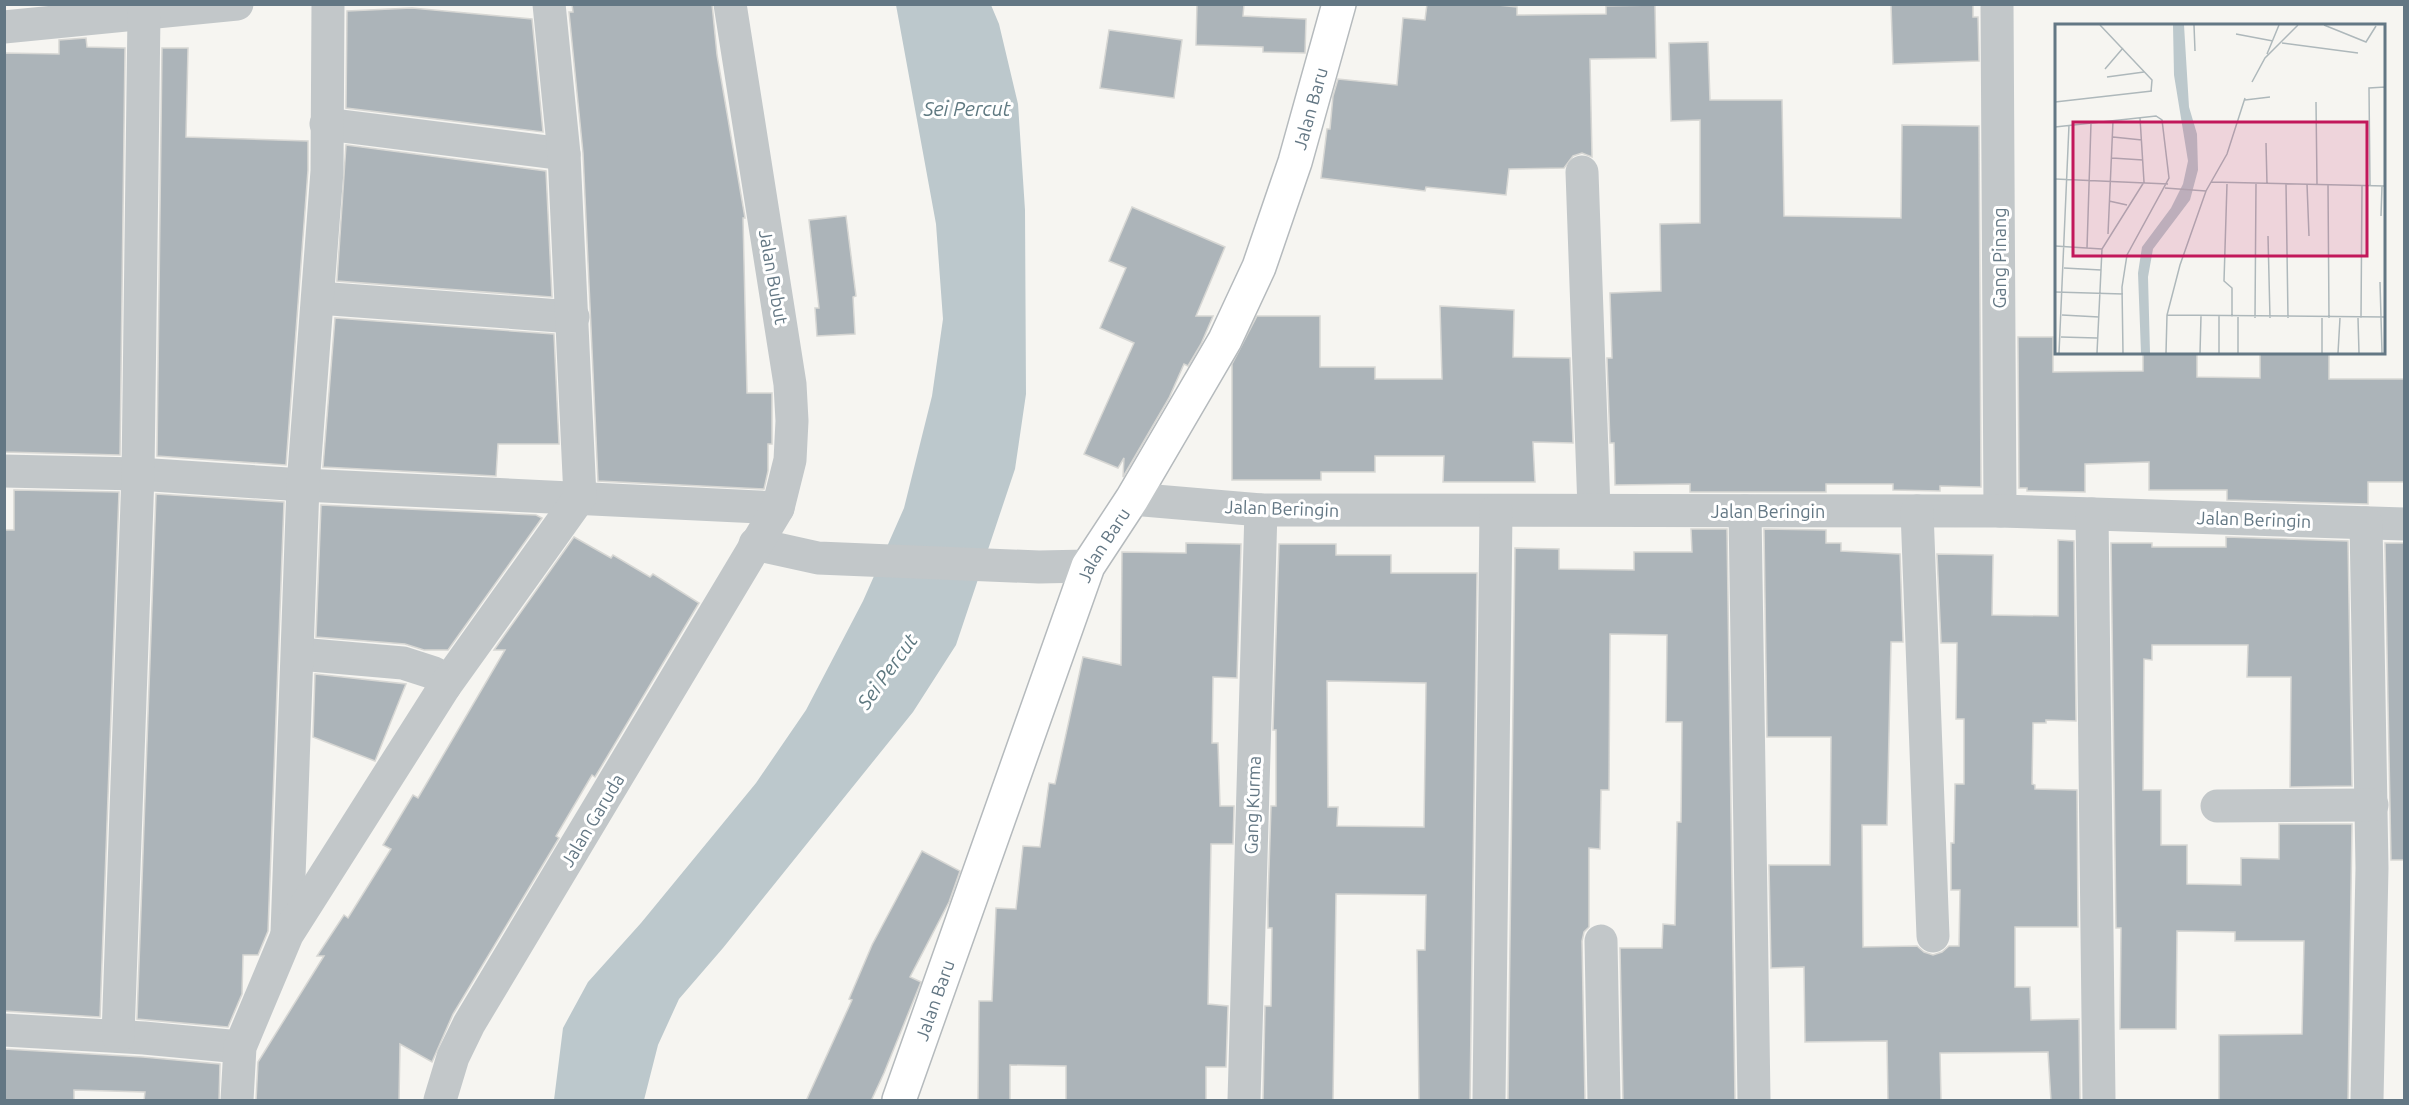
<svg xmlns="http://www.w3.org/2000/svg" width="2409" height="1105" font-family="Ubuntu,sans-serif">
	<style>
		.water { fill: #bcc8cc }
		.building { fill: #acb4b9; stroke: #d7d7d4; stroke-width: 1.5; fill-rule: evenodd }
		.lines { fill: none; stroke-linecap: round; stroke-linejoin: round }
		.major-casing { stroke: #b5babd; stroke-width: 36 }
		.minor { stroke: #c2c7c9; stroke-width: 33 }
		.major { stroke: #fff; stroke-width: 33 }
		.labels { text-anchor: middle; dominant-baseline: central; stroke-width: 6; stroke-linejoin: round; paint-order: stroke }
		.street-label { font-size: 18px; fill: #637784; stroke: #fff }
		.water-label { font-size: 20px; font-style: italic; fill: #5f7981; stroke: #fff }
		.inset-road { fill: none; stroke: #aeb8bb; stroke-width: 1.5 }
		.view { fill: #c2185b; fill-opacity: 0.15; stroke: #c2185b; stroke-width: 3 }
		.inset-edge { fill: none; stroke: #637784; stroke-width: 3 }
	</style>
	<rect width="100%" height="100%" fill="#f6f5f1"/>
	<polygon class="water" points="896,5 991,5 999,24 1018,104 1025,210 1026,394 1015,469 956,645 913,712 723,948 679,999 658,1045 644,1100 554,1100 563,1028 588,982 641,923 756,783 806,710 863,601 904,508 932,396 943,319 936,224"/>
	<g class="building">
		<polygon points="572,4 712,4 717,55 745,218 743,218 747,393 772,393 772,444 768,444 768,471 764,489 598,481 583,153 569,12 573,12"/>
		<polygon points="1197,4 1244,4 1243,16 1306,19 1305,53 1263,52 1263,47 1196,45"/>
		<polygon points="1427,4 1488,4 1517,7 1517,15 1606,14 1606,6 1655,5 1656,58 1590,59 1592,157 1582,153 1573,156 1564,168 1509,169 1506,195 1426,187 1425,191 1321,178 1327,129 1330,129 1333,96 1338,79 1397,85 1403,18 1425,20"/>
		<polygon points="1891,4 1973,4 1973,17 1978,17 1979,61 1893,64"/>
		<polygon points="412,8 532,19 543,132 346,108 347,11"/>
		<polygon points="1109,30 1182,40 1174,98 1100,88"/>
		<polygon points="86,38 87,47 125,48 120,455 4,452 4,53 59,54 59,40"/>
		<polygon points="1708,42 1710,100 1782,100 1784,216 1901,218 1902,125 1979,126 1981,487 1940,486 1940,491 1893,490 1893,484 1826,484 1826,492 1690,492 1690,484 1615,485 1614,443 1610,443 1607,358 1612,358 1610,293 1661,291 1660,224 1700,223 1700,120 1671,121 1669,43"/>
		<polygon points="162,48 188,48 186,137 308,141 308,170 286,465 157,456"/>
		<polygon points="346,145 546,171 552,297 337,281"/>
		<polygon points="1132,207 1225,247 1196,316 1213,316 1201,344 1188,366 1184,364 1169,398 1123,477 1124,458 1118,468 1084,454 1134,343 1100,328 1126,268 1109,261"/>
		<polygon points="846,216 856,296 853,297 855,334 817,336 815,308 819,308 809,220"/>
		<polygon points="1440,306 1514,310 1513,357 1570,358 1573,443 1533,442 1535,482 1443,482 1444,456 1375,456 1375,472 1321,472 1321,480 1232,480 1232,364 1257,316 1320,316 1320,367 1375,367 1375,379 1442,379"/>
		<polygon points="335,318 554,334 559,444 498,444 496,476 323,467"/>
		<polygon points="2018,337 2053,337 2053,372 2143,371 2143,352 2197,352 2197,377 2260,378 2260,352 2329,352 2329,379 2404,379 2404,482 2368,482 2368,504 2227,500 2227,490 2149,490 2149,462 2085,464 2085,492 2027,491 2027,488 2019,488"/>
		<polygon points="14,490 119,492 100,1017 4,1011 4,530 14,530"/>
		<polygon points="156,494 284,502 268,931 258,955 243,955 242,994 228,1027 137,1019"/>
		<polygon points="321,505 536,515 542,518 448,650 424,650 405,644 316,637"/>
		<polygon points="1691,529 1727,529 1735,1101 1623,1101 1620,948 1662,948 1663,924 1675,925 1677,822 1681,822 1682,722 1666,722 1667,635 1610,634 1609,790 1601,790 1600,849 1589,848 1589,927 1584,932 1582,941 1585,1101 1508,1101 1515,548 1559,549 1559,569 1634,570 1634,552 1692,552"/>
		<polygon points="1764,529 1826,530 1826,543 1841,543 1841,551 1900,554 1903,642 1891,642 1887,825 1862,825 1863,947 1917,946 1924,952 1933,955 1942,952 1949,946 1959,946 1960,890 1951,890 1951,843 1954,843 1955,784 1964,784 1964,719 1956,719 1957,643 1941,643 1937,554 1993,555 1992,615 2058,616 2058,540 2074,541 2076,721 2046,720 2046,723 2033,723 2032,784 2035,785 2035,789 2077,790 2078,927 2015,927 2015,987 2030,987 2031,1020 2079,1019 2080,1101 2051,1101 2048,1052 1940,1053 1941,1101 1888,1101 1887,1041 1805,1042 1804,967 1771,968 1769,865 1830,865 1831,737 1767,737"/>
		<polygon points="574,537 611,558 613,555 650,577 653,574 699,603 595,777 592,775 556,836 559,838 453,1014 432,1062 400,1044 399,1101 256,1101 258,1062 324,956 317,956 344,915 348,918 391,849 383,845 413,795 418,798 505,650 494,650"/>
		<polygon points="2226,537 2348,541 2352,786 2290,787 2291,677 2247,677 2248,645 2152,645 2152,660 2144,659 2143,790 2161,790 2161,845 2187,845 2187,884 2241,885 2241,858 2279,859 2279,824 2352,824 2348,1101 2219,1101 2219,1035 2302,1034 2304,941 2235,941 2235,932 2177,931 2176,1029 2120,1029 2121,928 2116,928 2111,543 2152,543 2152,547 2226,547"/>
		<polygon points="1186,543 1241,544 1237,678 1213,677 1212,743 1218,743 1220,806 1234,806 1233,844 1211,844 1208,1004 1228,1006 1226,1067 1206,1067 1206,1101 1066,1101 1066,1066 1010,1065 1010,1101 978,1101 979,1001 992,1001 996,908 1016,909 1023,846 1040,847 1049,783 1055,784 1083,657 1121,665 1122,552 1186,553"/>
		<polygon points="2385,543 2404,543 2404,860 2391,860"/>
		<path d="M1279 544H1336V555H1391V573H1477L1470 1101H1419L1417 950H1425L1426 895 1336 894 1333 1101H1263L1265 1006H1271L1272 928H1268V901L1271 806H1276V730H1273ZM1327 681 1426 683 1424 827 1337 826 1338 807H1328Z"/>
		<polygon points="315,674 406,684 375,761 313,737"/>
		<polygon points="922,851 960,871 949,902 910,977 921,982 884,1073 871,1101 806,1101 852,1000 849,999 872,945"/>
		<polygon points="4,1049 143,1057 220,1064 219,1101 144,1101 145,1092 74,1090 74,1101 4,1101"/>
	</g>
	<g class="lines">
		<defs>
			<g id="major">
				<path id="s1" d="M899 1100 1088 566 1132 499 1225 340 1259 267 1295 162 1339 4"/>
			</g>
		</defs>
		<use href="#major" class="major-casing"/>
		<g class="minor">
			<polyline points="1997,4 2000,511"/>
			<polyline points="4,27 237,4"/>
			<polyline points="326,124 564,154"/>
			<polyline points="1582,172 1594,509"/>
			<polyline points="318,298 573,317"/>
			<polyline points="4,471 138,474 303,485 778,508"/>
			<polyline points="1132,499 1261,510 2000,511 2404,524"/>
			<polyline points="1745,511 1754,1100"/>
			<polyline points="1917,511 1933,936"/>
			<polyline points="2092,514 2099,1100"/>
			<polyline points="2366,523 2372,868 2367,1100"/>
			<polyline points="755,544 818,558 1039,567 1088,566"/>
			<polyline points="299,654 403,663 434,673 445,686"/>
			<polyline points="2217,806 2372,805"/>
			<polyline points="287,933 303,485 327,171 328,4"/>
			<polyline points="1601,941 1604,1100"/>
			<polyline points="4,1030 144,1038 240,1047"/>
			<polyline points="118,1036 138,474 144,14"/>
			<polyline points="237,1100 240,1047 287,935 445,686 580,497 564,154 549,4"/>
			<polyline points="440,1100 453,1057 469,1024 778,508 790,460 792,421 790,384 730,4"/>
			<polyline points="1244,1100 1261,510"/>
			<polyline points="1489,1100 1496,511"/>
		</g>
		<use href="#major" class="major"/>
	</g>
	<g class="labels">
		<g class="street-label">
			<text stroke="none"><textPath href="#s1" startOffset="1078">Jalan Baru</textPath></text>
			<text transform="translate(1999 258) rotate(-90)">Gang Pinang</text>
			<text transform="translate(774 277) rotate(80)">Jalan Bubut</text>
			<text transform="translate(1282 508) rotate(2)">Jalan Beringin</text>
			<text x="1768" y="511">Jalan Beringin</text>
			<text transform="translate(2254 519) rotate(2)">Jalan Beringin</text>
			<text stroke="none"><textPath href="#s1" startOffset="592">Jalan Baru</textPath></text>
			<text transform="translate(1252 805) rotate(-88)">Gang Kurma</text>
			<text transform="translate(592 820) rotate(-59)">Jalan Garuda</text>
			<text stroke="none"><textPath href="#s1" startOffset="106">Jalan Baru</textPath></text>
		</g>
		<g class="water-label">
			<text x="967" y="108">Sei Percut</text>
			<text transform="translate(887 671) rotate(-54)">Sei Percut</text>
		</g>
	</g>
	<g transform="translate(2055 24)">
		<rect width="330" height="330" fill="#f6f5f1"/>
		<path d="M118 1H129L134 83 142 110 143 146 135 176 98 225 93 253 95 329H86L83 249 87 223 116 184 128 160 133 137 119 51Z" fill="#bcc8cc"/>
		<path class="inset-road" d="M45 1 97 56 96 68M139 1 140 27M269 1 311 18 321 2M181 10 218 17M227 19 303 29M212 30 224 1M50 45 68 24M52 53 89 48M197 58 210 34 243 1M190 76 215 73M0 78 97 67M261 78 262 160M0 103 101 92 107 96 114 154 72 231 67 263 68 329M58 113 87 116M211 119 212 160M57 134 88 136M0 155 113 160M156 158 330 162M172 160 169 257 177 264V293M231 160 233 294M252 160 254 212M273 160 274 294M315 162 314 64 330 63V82M110 164 151 167M54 177 72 181M326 192 327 162M53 210 58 97M213 212 215 294M0 222 47 225M32 224 36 99M9 244 46 246M325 258 327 329M0 268 68 270M7 291 44 293M112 291 330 293M164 292V329M200 294 201 160M303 294 304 329M306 294 307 161M6 313 42 314M4 329 14 101M42 329 47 225 89 158 85 94M111 329 112 291 125 241 151 167 172 130 190 74M145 329 146 292M183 329V293M267 329V294M283 329 285 294"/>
		<path class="view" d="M18 98H312V232H18Z"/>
		<rect width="330" height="330" class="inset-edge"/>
	</g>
	<rect width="2409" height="1105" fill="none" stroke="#637784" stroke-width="12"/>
</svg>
